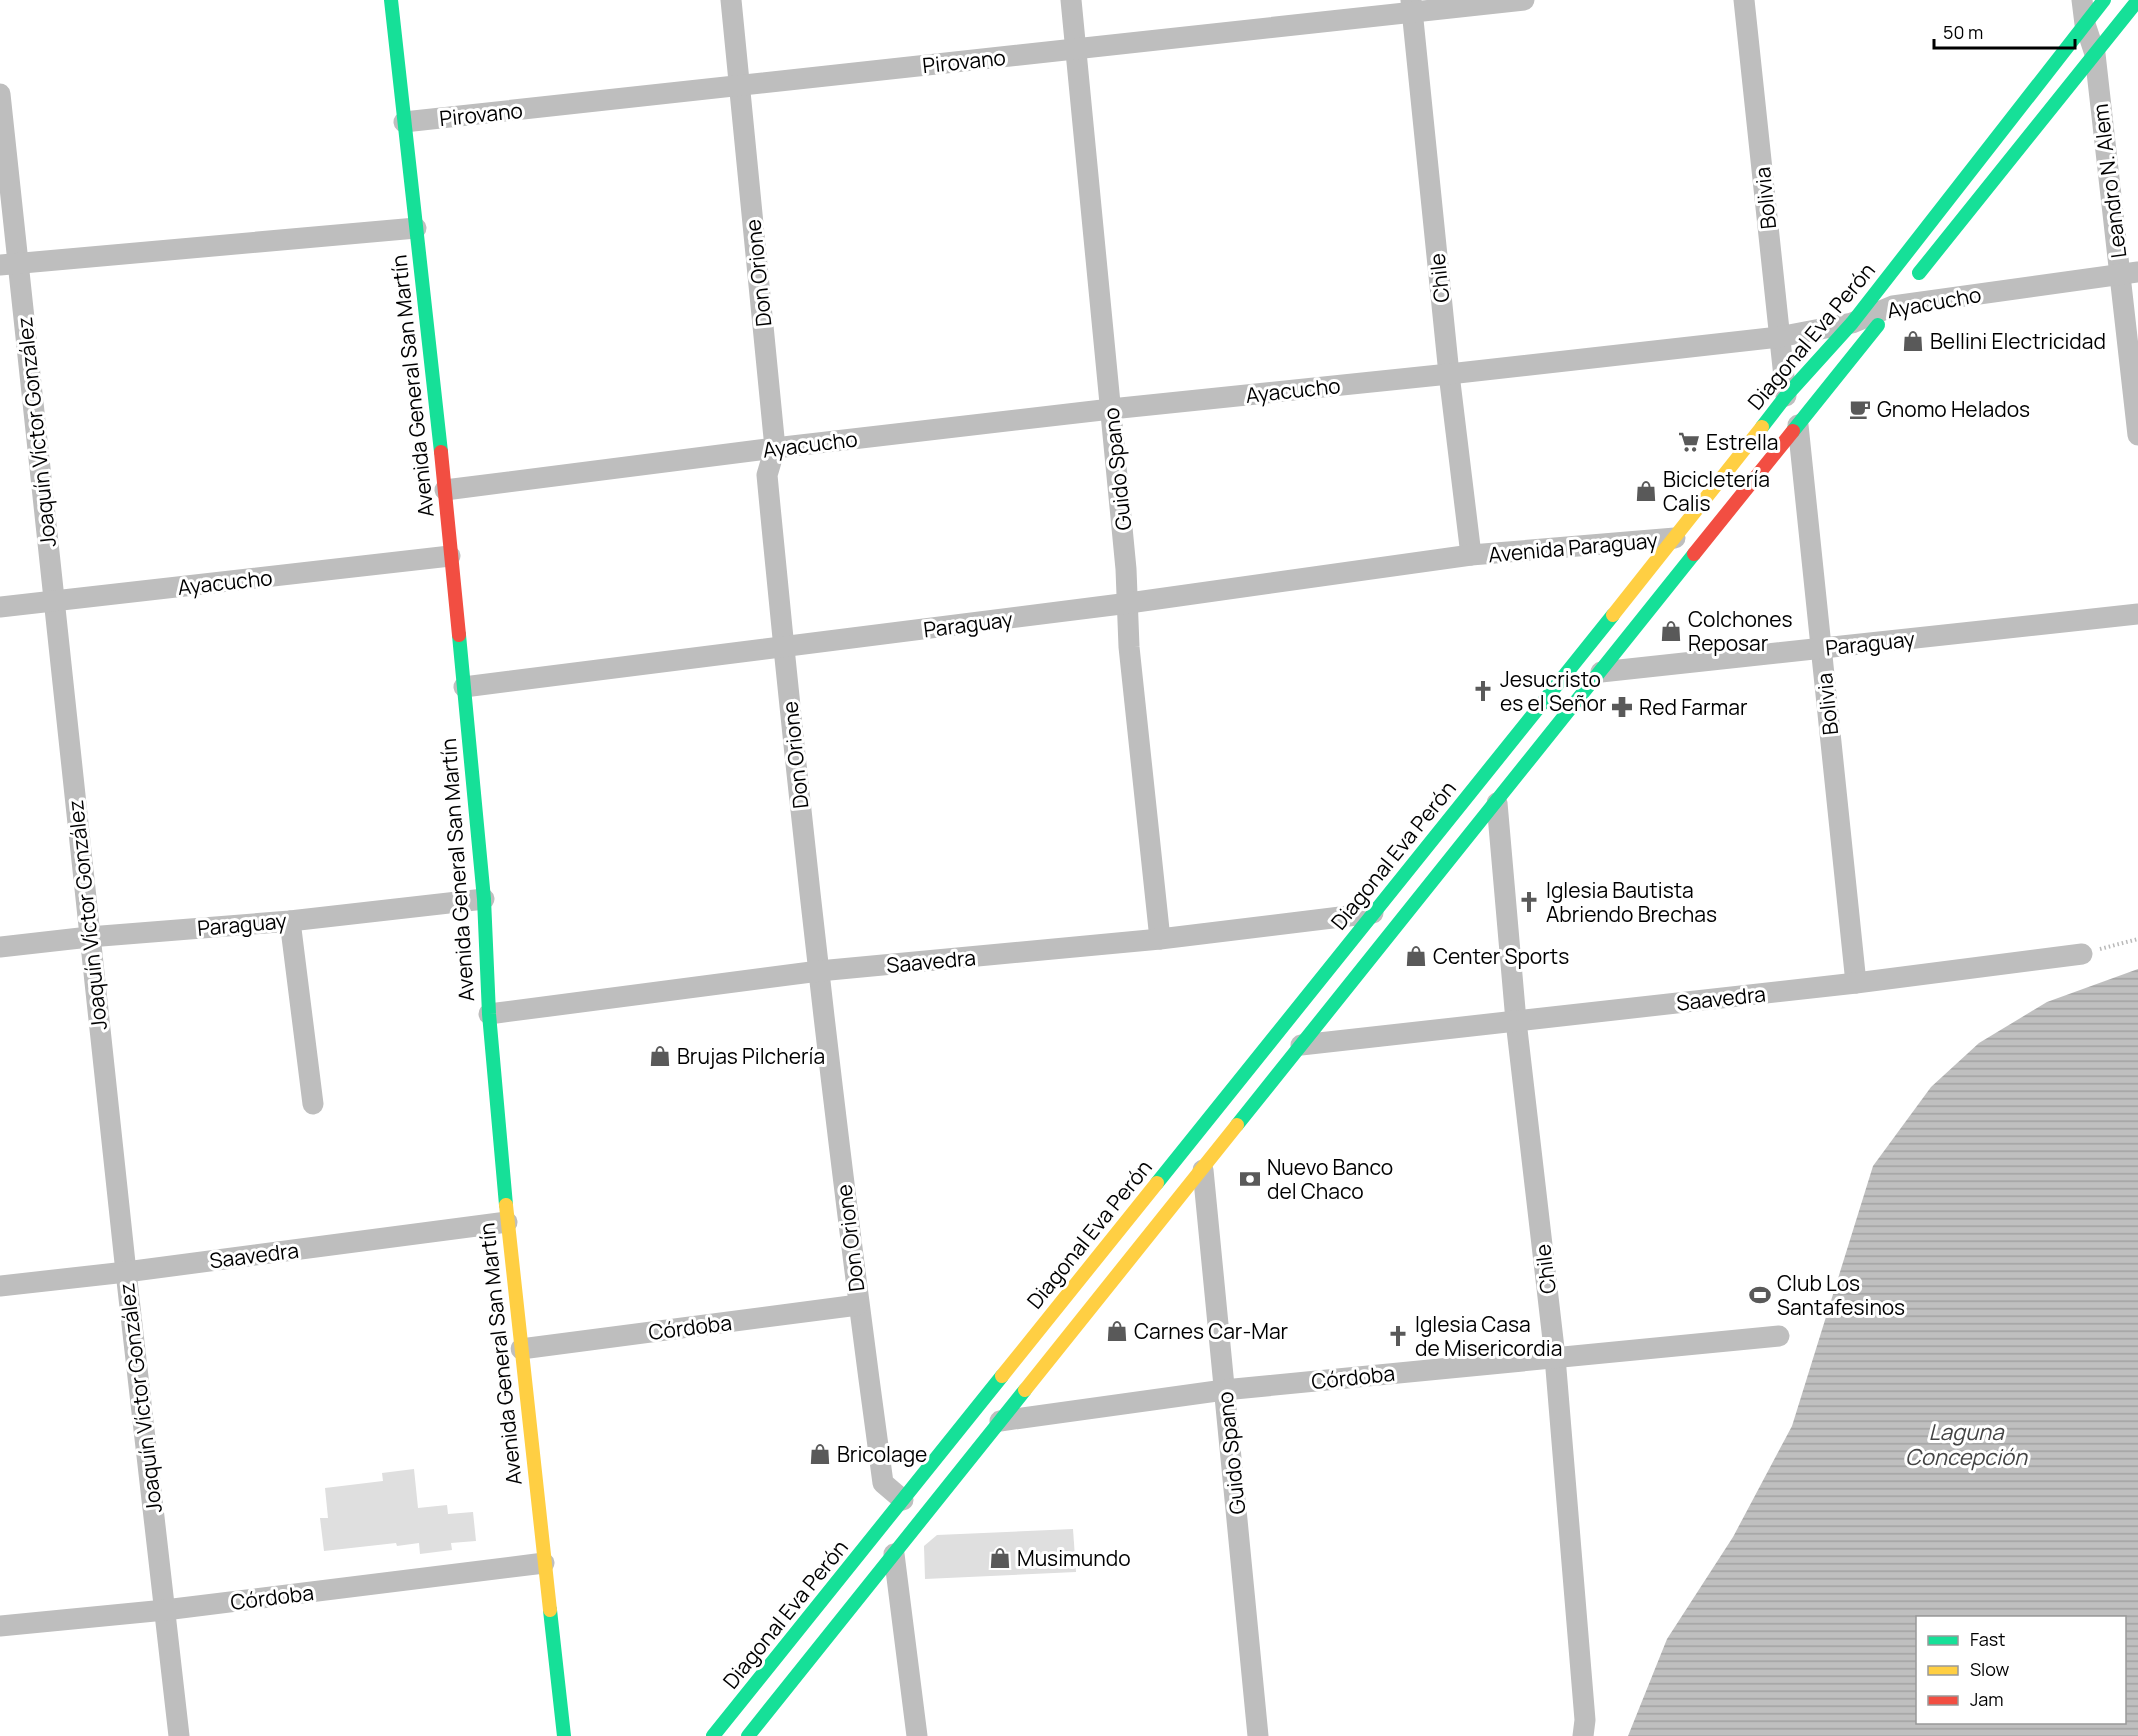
<svg xmlns="http://www.w3.org/2000/svg" width="2138" height="1736" font-family="Manrope,sans-serif">
	<style>
		.water { fill: url(#water-rules); fill-rule: evenodd }
		.building { fill: #dfdfdf }
		.lines { fill: none; stroke-linecap: round; stroke-linejoin: round }
		.path { stroke: #b9b9b9; stroke-width: 4; stroke-dasharray: 1.5 3; stroke-linecap: butt }
		.street { stroke: #bebebe; stroke-width: 21 }
		.fast { stroke: #16e098; stroke-width: 14 }
		.slow { stroke: #ffcf43; stroke-width: 14 }
		.jam { stroke: #f24e42; stroke-width: 14 }
		.labels { text-anchor: middle; dominant-baseline: central; stroke-width: 6; stroke-linejoin: round; paint-order: stroke }
		.street-label { font-size: 21px; fill: #000; stroke: #fff }
		.poi-label { font-size: 21px; fill: #000; stroke: #fff; text-anchor: start }
		.water-label { font-size: 22px; font-style: italic; fill: #444; stroke: #fff }
	</style>
	<defs>
		<pattern id="water-rules" width="6" height="5" patternUnits="userSpaceOnUse" patternTransform="scale(1.5)"><rect width="6" height="5" fill="#bfbfbf"/><path d="M0 2.5h6" fill="none" stroke="#a2a2a2"/></pattern>
	</defs>
	<rect width="100%" height="100%" fill="#fff"/>
	<path class="water" d="M2138 969V1736H1628L1667 1639 1733 1537 1792 1426 1873 1166 1931 1087 1979 1043 2047 1002ZM1918 1618H2124V1722H1918Z"/>
	<g class="building">
		<polygon points="414,1469 418,1508 447,1505 448,1514 473,1512 476,1541 451,1543 452,1550 420,1554 419,1543 397,1546 396,1543 324,1551 320,1518 328,1518 325,1488 383,1481 382,1473"/>
		<polygon points="1073,1529 1076,1572 925,1579 924,1546 937,1535"/>
	</g>
	<g class="lines">
		<polyline class="path" points="2100,949 2138,939"/>
		<g class="street">
			<path d="M731 0 775 448 767 475C799 812 837 1148 883 1483L903 1500"/>
			<polyline points="1071,0 1126,569 1129,647 1160,939"/>
			<polyline points="1411,0 1449,374 1471,555"/>
			<polyline points="1744,0 1786,396"/>
			<polyline points="2082,0 2085,24 2095,54 2138,435"/>
			<polyline points="0,94 126,1272 179,1736"/>
			<polyline points="404,122 1524,0"/>
			<polyline points="0,265 416,228"/>
			<polyline points="1798,425 1856,983"/>
			<polyline points="445,490 775,448 1111,409 1449,374 1779,337 1852,323 1893,306 2138,272"/>
			<polyline points="0,607 450,556"/>
			<polyline points="1601,672 2138,614"/>
			<polyline points="464,687 1129,603 1471,555 1675,538"/>
			<polyline points="1497,803 1516,1021 1555,1357 1585,1720 1583,1736"/>
			<polyline points="290,921 313,1104"/>
			<polyline points="0,947 89,937 290,921 484,899"/>
			<polyline points="489,1014 819,971 1160,939 1373,913"/>
			<polyline points="1301,1045 1856,983 2082,954"/>
			<polyline points="1203,1170 1258,1736"/>
			<polyline points="0,1286 126,1272 507,1222"/>
			<polyline points="521,1349 858,1305"/>
			<polyline points="1000,1421 1224,1390 1779,1336"/>
			<polyline points="894,1554 917,1736"/>
			<polyline points="0,1626 165,1610 544,1563"/>
		</g>
		<g class="fast">
			<polyline points="391,0 441,452"/>
			<polyline points="1919,273 2138,0"/>
			<polyline points="1762,427 1786,396 1852,323 2104,0"/>
			<polyline points="1793,431 1878,325"/>
			<polyline points="459,635 484,899 489,1014 506,1205"/>
			<polyline points="1237,1125 1694,554"/>
			<polyline points="1157,1183 1613,615"/>
			<polyline points="550,1610 564,1736"/>
			<polyline points="713,1736 1002,1376"/>
			<polyline points="748,1736 1025,1390"/>
		</g>
		<g class="slow">
			<polyline points="1613,615 1762,427"/>
			<polyline points="506,1205 550,1610"/>
			<polyline points="1002,1376 1157,1183"/>
			<polyline points="1025,1390 1237,1125"/>
		</g>
		<g class="jam">
			<polyline points="441,452 459,635"/>
			<polyline points="1694,554 1793,431"/>
		</g>
	</g>
	<defs>
		<symbol id="shop-bare" viewBox="-9 -9 18 18"><path d="M-5-2.5h2.3a2.7 3.5 0 0 1 5.4 0H5L5.5 6h-11ZM-1.5-2.5h3a1.5 2.3 0 0 0-3 0Z" fill="#595959" stroke="#fff" stroke-width="2.5" paint-order="stroke"/></symbol>
		<symbol id="cafe-bare" viewBox="-9 -9 18 18"><path d="M-5.5-4.5H6V0H3Q3 3.5 0 3.5H-2.5Q-5.5 3.5-5.5 0ZM3-3.2v2h1.7v-2ZM-6 4.5H4V6H-6Z" fill="#595959" stroke="#fff" stroke-width="2.5" paint-order="stroke"/></symbol>
		<symbol id="supermarket-bare" viewBox="-9 -9 18 18"><path d="M-6-5.5h2.5l.6 2H6L4.5 2H-2.5L-4.4-4H-6ZM-1.5 3.2a1.3 1.3 0 1 0 .1 0ZM3 3.2a1.3 1.3 0 1 0 .1 0Z" fill="#595959" stroke="#fff" stroke-width="2.5" paint-order="stroke"/></symbol>
		<symbol id="church-bare" viewBox="-9 -9 18 18"><path d="M-1.2-6h2.4v3.5h3.3v2.4h-3.3V6h-2.4V-.1h-3.3v-2.4h3.3Z" fill="#595959" stroke="#fff" stroke-width="2.5" paint-order="stroke"/></symbol>
		<symbol id="pharmacy-bare" viewBox="-9 -9 18 18"><path d="M-2-6h4v4h4v4h-4v4h-4v-4h-4v-4h4Z" fill="#595959" stroke="#fff" stroke-width="2.5" paint-order="stroke"/></symbol>
		<symbol id="bank-bare" viewBox="-9 -9 18 18"><path d="M-6-4H6V4H-6ZM0-2.3a2.3 2.3 0 1 0 0 4.6a2.3 2.3 0 1 0 0-4.6Z" fill="#595959" stroke="#fff" stroke-width="2.5" paint-order="stroke"/></symbol>
		<symbol id="stadium-bare" viewBox="-9 -9 18 18"><path d="M0-5a6.5 5 0 1 0 0 10a6.5 5 0 1 0 0-10ZM-3.5-1.8h7v3.6h-7Z" fill="#595959" stroke="#fff" stroke-width="2.5" paint-order="stroke"/></symbol>
	</defs>
	<g fill-rule="evenodd">
		<use href="#shop-bare" x="1898" y="326" width="30" height="30"/>
		<use href="#cafe-bare" x="1845" y="394" width="30" height="30"/>
		<use href="#supermarket-bare" x="1674" y="427" width="30" height="30"/>
		<use href="#shop-bare" x="1631" y="476" width="30" height="30"/>
		<use href="#shop-bare" x="1656" y="616" width="30" height="30"/>
		<use href="#church-bare" x="1468" y="676" width="30" height="30"/>
		<use href="#pharmacy-bare" x="1607" y="692" width="30" height="30"/>
		<use href="#church-bare" x="1514" y="887" width="30" height="30"/>
		<use href="#shop-bare" x="1401" y="941" width="30" height="30"/>
		<use href="#shop-bare" x="645" y="1041" width="30" height="30"/>
		<use href="#bank-bare" x="1235" y="1164" width="30" height="30"/>
		<use href="#stadium-bare" x="1745" y="1280" width="30" height="30"/>
		<use href="#shop-bare" x="1102" y="1316" width="30" height="30"/>
		<use href="#church-bare" x="1383" y="1321" width="30" height="30"/>
		<use href="#shop-bare" x="805" y="1439" width="30" height="30"/>
		<use href="#shop-bare" x="985" y="1543" width="30" height="30"/>
	</g>
	<g class="labels">
		<g class="street-label">
			<text transform="translate(964 61) rotate(-6)">Pirovano</text>
			<text transform="translate(481 114) rotate(-6)">Pirovano</text>
			<text transform="translate(2109 181) rotate(-97)">Leandro N. Alem</text>
			<text transform="translate(1765 198) rotate(-96)">Bolivia</text>
			<text transform="translate(758 273) rotate(-96)">Don Orione</text>
			<text transform="translate(1439 278) rotate(-96)">Chile</text>
			<text transform="translate(1934 302) rotate(-10)">Ayacucho</text>
			<text transform="translate(1811 336) rotate(-50)">Diagonal Eva Perón</text>
			<text transform="translate(412 386) rotate(-96)">Avenida General San Martín</text>
			<text transform="translate(1293 390) rotate(-6)">Ayacucho</text>
			<text transform="translate(36 432) rotate(-96)">Joaquín Víctor González</text>
			<text transform="translate(810 444) rotate(-7)">Ayacucho</text>
			<text transform="translate(1117 469) rotate(-96)">Guido Spano</text>
			<text transform="translate(1573 547) rotate(-5)">Avenida Paraguay</text>
			<text transform="translate(225 582) rotate(-6)">Ayacucho</text>
			<text transform="translate(968 624) rotate(-7)">Paraguay</text>
			<text transform="translate(1870 643) rotate(-6)">Paraguay</text>
			<text transform="translate(1827 704) rotate(-96)">Bolivia</text>
			<text transform="translate(795 755) rotate(-96)">Don Orione</text>
			<text transform="translate(1393 855) rotate(-51)">Diagonal Eva Perón</text>
			<text transform="translate(457 870) rotate(-94)">Avenida General San Martín</text>
			<text transform="translate(87 915) rotate(-96)">Joaquín Víctor González</text>
			<text transform="translate(242 924) rotate(-5)">Paraguay</text>
			<text transform="translate(931 961) rotate(-5)">Saavedra</text>
			<text transform="translate(1721 998) rotate(-6)">Saavedra</text>
			<text transform="translate(1089 1234) rotate(-51)">Diagonal Eva Perón</text>
			<text transform="translate(850 1238) rotate(-97)">Don Orione</text>
			<text transform="translate(254 1255) rotate(-7)">Saavedra</text>
			<text transform="translate(1545 1269) rotate(-97)">Chile</text>
			<text transform="translate(690 1327) rotate(-7)">Córdoba</text>
			<text transform="translate(500 1354) rotate(-96)">Avenida General San Martín</text>
			<text transform="translate(1353 1377) rotate(-6)">Córdoba</text>
			<text transform="translate(140 1398) rotate(-97)">Joaquín Víctor González</text>
			<text transform="translate(1231 1453) rotate(-96)">Guido Spano</text>
			<text transform="translate(272 1597) rotate(-7)">Córdoba</text>
			<text transform="translate(785 1614) rotate(-51)">Diagonal Eva Perón</text>
		</g>
		<g class="poi-label">
			<text x="1930" y="341">Bellini Electricidad</text>
			<text x="1877" y="409">Gnomo Helados</text>
			<text x="1706" y="442">Estrella</text>
			<text x="1663" y="479">Bicicletería<tspan x="1663" dy="24">Calis</tspan></text>
			<text x="1688" y="619">Colchones<tspan x="1688" dy="24">Reposar</tspan></text>
			<text x="1500" y="679">Jesucristo<tspan x="1500" dy="24">es el Señor</tspan></text>
			<text x="1639" y="707">Red Farmar</text>
			<text x="1546" y="890">Iglesia Bautista<tspan x="1546" dy="24">Abriendo Brechas</tspan></text>
			<text x="1433" y="956">Center Sports</text>
			<text x="677" y="1056">Brujas Pilchería</text>
			<text x="1267" y="1167">Nuevo Banco<tspan x="1267" dy="24">del Chaco</tspan></text>
			<text x="1777" y="1283">Club Los<tspan x="1777" dy="24">Santafesinos</tspan></text>
			<text x="1415" y="1324">Iglesia Casa<tspan x="1415" dy="24">de Misericordia</tspan></text>
			<text x="1134" y="1331">Carnes Car-Mar</text>
			<text x="837" y="1454">Bricolage</text>
			<text x="1017" y="1558">Musimundo</text>
		</g>
		<g class="water-label">
			<text x="1966" y="1432">Laguna<tspan x="1966" dy="25">Concepción</tspan></text>
		</g>
	</g>
	<rect x="1916" y="1616" width="210" height="108" fill="#ffffff" stroke="#999999" stroke-width="1.5"/>
	<rect x="1928" y="1636" width="30" height="9" fill="#16e098" stroke="#999999" stroke-width="1.5"/>
	<text x="1970" y="1646" font-size="18" fill="#000000">Fast</text>
	<rect x="1928" y="1666" width="30" height="9" fill="#ffcf43" stroke="#999999" stroke-width="1.5"/>
	<text x="1970" y="1676" font-size="18" fill="#000000">Slow</text>
	<rect x="1928" y="1696" width="30" height="9" fill="#f24e42" stroke="#999999" stroke-width="1.5"/>
	<text x="1970" y="1706" font-size="18" fill="#000000">Jam</text>
	<path d="M1934 39v9h141v-9" fill="none" stroke="#000000" stroke-width="3"/>
	<text x="1943" y="39" font-size="18" fill="#000000" stroke="#ffffff" stroke-width="4.5" paint-order="stroke">50 m</text>
</svg>
